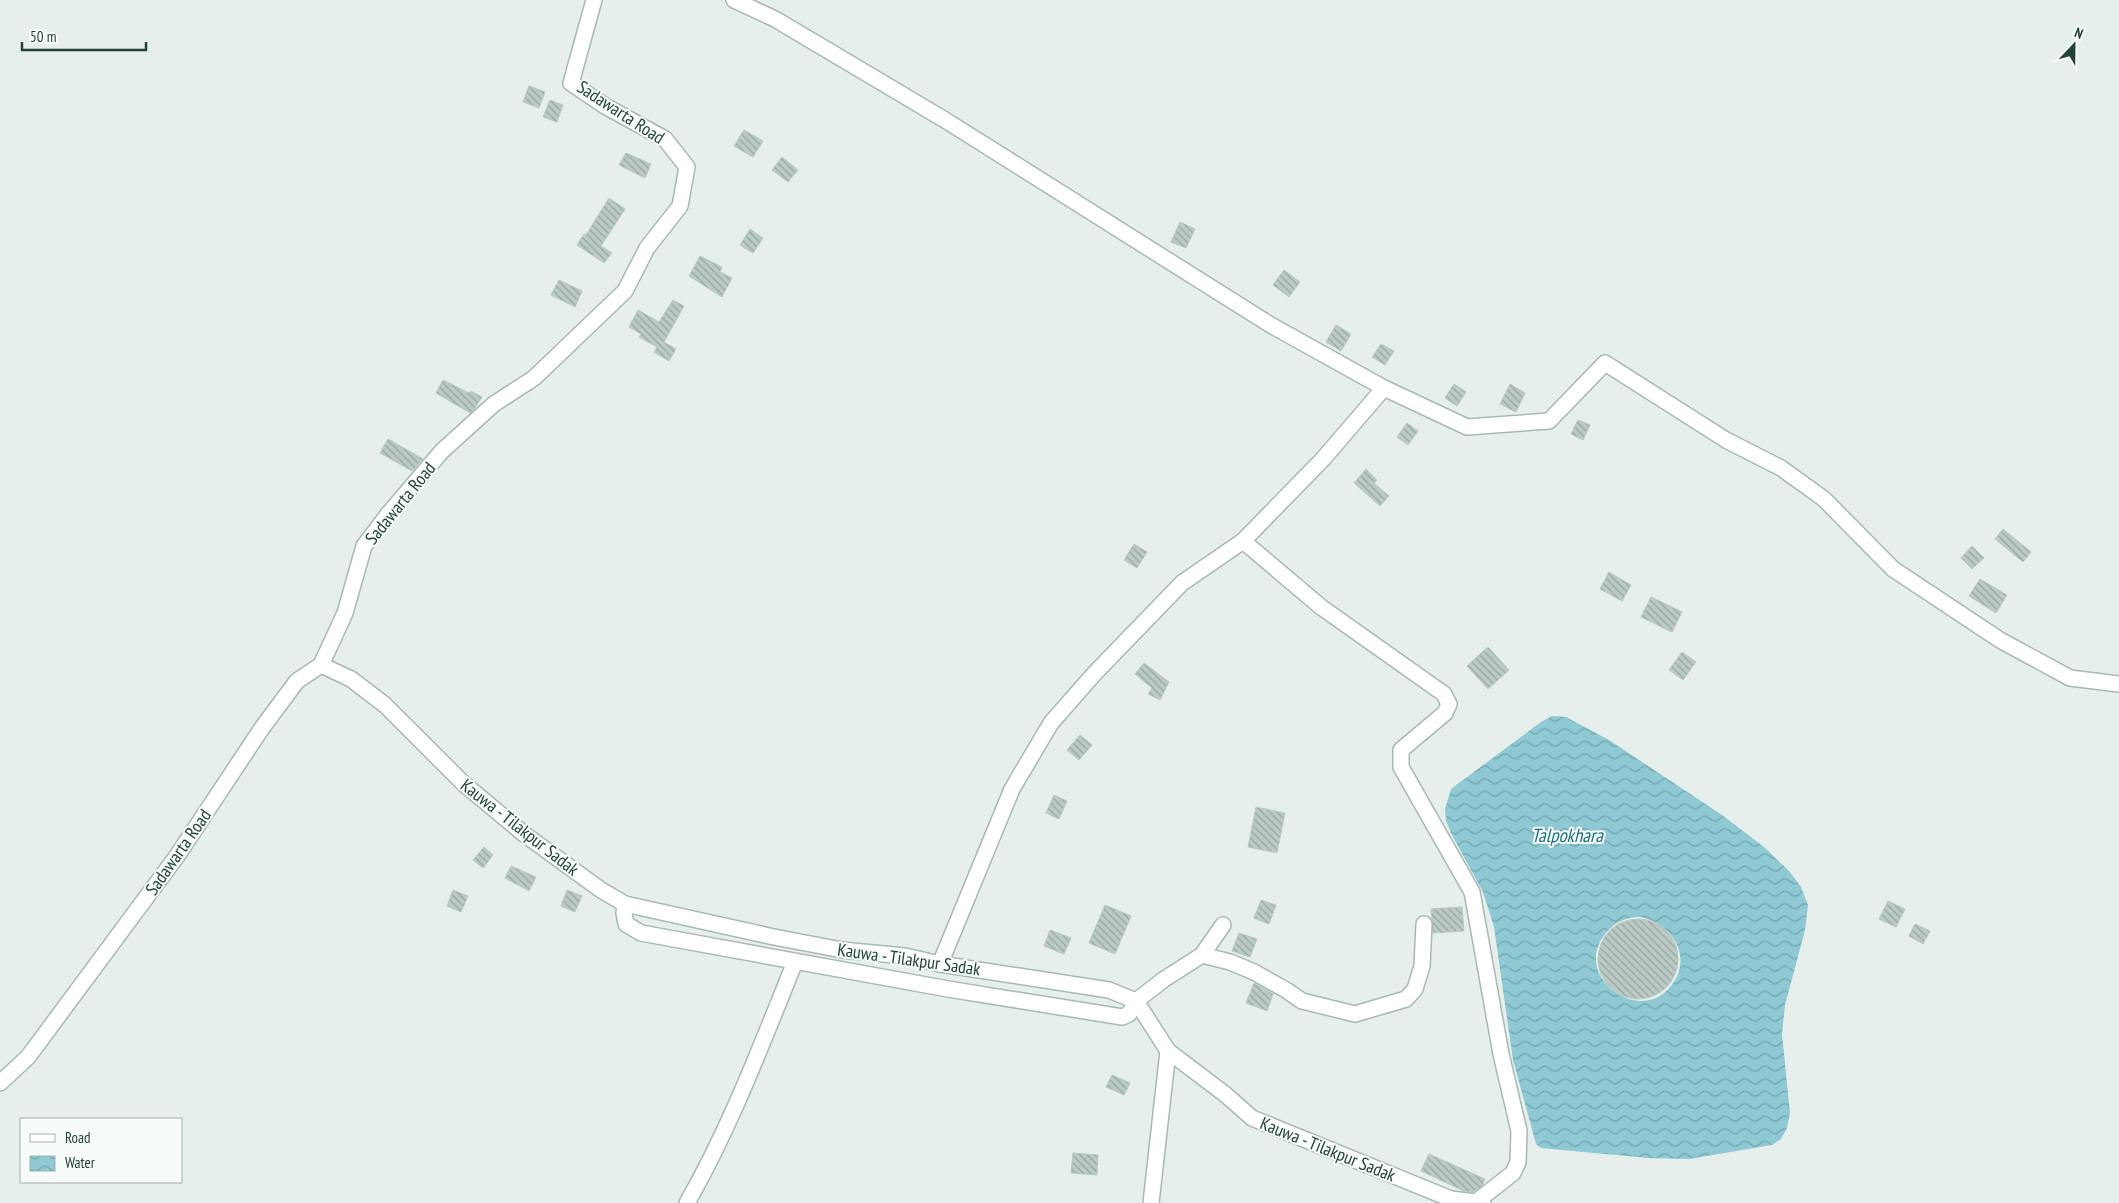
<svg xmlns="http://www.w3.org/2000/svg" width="2119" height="1203" font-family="'PT Sans Narrow',sans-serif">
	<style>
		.water { fill: url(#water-waves); fill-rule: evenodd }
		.building { fill: url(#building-back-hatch); stroke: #b8c9c2 }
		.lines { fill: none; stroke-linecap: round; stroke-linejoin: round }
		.street-casing { stroke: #a8b8b2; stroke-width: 18 }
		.street { stroke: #fff; stroke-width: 15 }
		.labels { text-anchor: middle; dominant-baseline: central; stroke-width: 4; stroke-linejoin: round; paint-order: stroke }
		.street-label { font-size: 18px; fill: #24423a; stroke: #f7fbf9 }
		.water-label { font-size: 19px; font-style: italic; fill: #1c6f80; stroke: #f7fbf9 }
	</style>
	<defs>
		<pattern id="water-waves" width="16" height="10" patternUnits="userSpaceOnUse" patternTransform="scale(1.25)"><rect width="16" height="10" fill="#8ec9d4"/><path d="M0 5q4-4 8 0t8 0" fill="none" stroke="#74a5ad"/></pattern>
		<pattern id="building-back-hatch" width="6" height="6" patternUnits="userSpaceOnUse" patternTransform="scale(1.25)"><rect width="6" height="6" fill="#bbcac4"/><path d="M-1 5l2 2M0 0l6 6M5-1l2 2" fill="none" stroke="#98a6a0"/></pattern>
	</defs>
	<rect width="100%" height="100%" fill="#e6efeb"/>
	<path class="water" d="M1552 716 1566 717 1609 740 1722 815 1764 847 1789 871 1801 887 1808 905 1805 930 1785 1005 1782 1034 1790 1113 1787 1128 1781 1139 1772 1145 1689 1159 1648 1158 1541 1148 1536 1144 1513 1060 1494 927 1483 892 1453 837 1446 821 1445 809 1451 789 1541 722ZM1640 917C1672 923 1694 957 1671 986 1639 1027 1570 975 1606 933 1615 922 1626 917 1640 917Z"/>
	<g class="building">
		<polygon points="529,86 545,92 539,108 523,102"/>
		<polygon points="550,100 563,105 557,122 543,117"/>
		<polygon points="744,130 763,141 753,157 734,146"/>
		<polygon points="626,153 651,164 645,178 619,165"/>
		<polygon points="782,157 798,170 788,182 772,170"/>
		<polygon points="609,198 625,209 601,246 612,253 604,263 577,245 584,234 586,235"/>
		<polygon points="1180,222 1195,229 1186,248 1171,242"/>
		<polygon points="750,229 763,238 753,253 740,245"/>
		<polygon points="700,256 722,267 720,272 732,278 722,297 689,276"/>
		<polygon points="1284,270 1300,282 1289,297 1273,285"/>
		<polygon points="559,280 582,291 575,307 551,295"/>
		<polygon points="673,300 684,306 664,342 676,349 669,361 654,352 657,347 639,337 641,334 629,327 638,310 659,322"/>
		<polygon points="1336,325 1351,334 1341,351 1326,342"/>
		<polygon points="1381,344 1394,351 1385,365 1372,357"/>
		<polygon points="443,380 469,393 471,391 482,397 475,408 470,413 436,393"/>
		<polygon points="1454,384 1466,392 1457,406 1445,398"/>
		<polygon points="1510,384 1525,393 1516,412 1500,404"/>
		<polygon points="1578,420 1590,425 1583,440 1571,434"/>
		<polygon points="1407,423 1418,431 1408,445 1397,437"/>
		<polygon points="388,439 423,459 412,471 380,453"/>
		<polygon points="1366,469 1377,480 1374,483 1389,496 1380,506 1354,483"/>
		<polygon points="2003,529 2031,552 2023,562 1995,539"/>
		<polygon points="1134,544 1147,552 1137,568 1124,560"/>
		<polygon points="1972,546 1984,558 1972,569 1961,558"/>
		<polygon points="1609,572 1631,585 1622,601 1600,589"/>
		<polygon points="1980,579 2007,595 1996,613 1969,596"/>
		<polygon points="1651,597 1682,612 1672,632 1641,617"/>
		<polygon points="1488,647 1509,670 1488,689 1467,666"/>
		<polygon points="1682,652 1696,662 1683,680 1669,670"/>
		<polygon points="1144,663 1169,682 1160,700 1148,694 1152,688 1135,674"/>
		<polygon points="1080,735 1092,745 1079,760 1067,750"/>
		<polygon points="1054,795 1067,801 1059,819 1046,813"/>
		<polygon points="1256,807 1285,813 1277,853 1248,847"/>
		<polygon points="484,847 493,855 483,868 473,860"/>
		<polygon points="511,866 536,877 529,891 505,878"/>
		<polygon points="453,890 468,896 461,912 447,906"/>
		<polygon points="567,890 582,896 575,912 561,906"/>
		<polygon points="1261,900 1276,905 1269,924 1254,918"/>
		<polygon points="1888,901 1905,909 1896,927 1879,919"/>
		<polygon points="1105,905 1131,916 1115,954 1089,943"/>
		<polygon points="1462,907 1464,931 1433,933 1431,909"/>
		<circle cx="1638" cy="959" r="40"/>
		<polygon points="1915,924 1930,931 1923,944 1909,936"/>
		<polygon points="1050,930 1071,938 1064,954 1044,946"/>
		<polygon points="1239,933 1257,939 1250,957 1232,951"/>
		<polygon points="1254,983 1273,994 1267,1011 1246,1003"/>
		<polygon points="1112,1075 1130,1083 1124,1095 1106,1087"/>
		<polygon points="1073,1153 1098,1155 1097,1175 1071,1173"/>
		<polygon points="1429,1154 1485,1179 1482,1186 1473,1192 1464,1191 1421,1171"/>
	</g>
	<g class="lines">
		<defs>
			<g id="street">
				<polyline points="734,0 775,19 945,120 1269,324 1384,388 1467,427 1549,421 1605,363 1726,440 1781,468 1824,499 1893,569 2000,640 2070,678 2119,684"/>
				<polyline points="1243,541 1321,607 1444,694 1449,704 1445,713 1401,750 1401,767 1472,892 1501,1054 1519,1131 1518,1162 1513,1173 1476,1202"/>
				<polyline points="321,665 351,679 385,705 464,784 524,834 601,890 625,904 774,937 842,950 905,956 940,964 1109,990 1136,1001 1168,1051 1226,1095 1252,1118 1451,1199 1483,1203"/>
				<polyline points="625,904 624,913 626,924 641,933 948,989 1122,1017 1129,1014 1136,1001 1163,980 1202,955 1223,925"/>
				<polyline points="1202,955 1230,962 1254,972 1286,990 1302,1001 1355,1014 1406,999 1415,989 1422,966 1424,924"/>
				<polyline points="940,964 1012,789 1051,723 1094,674 1182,583 1243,541 1323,459 1384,388"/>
				<polyline points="0,1083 28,1057 177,856 262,728 297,681 321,665 345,613 364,546 389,513 442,451 494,404 534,378 625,291 647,248 680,206 687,167 665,139 605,106 571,83 594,0"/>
				<path d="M687 1203C731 1126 762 1043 795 962"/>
				<polyline points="1151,1203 1168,1051"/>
			</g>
		</defs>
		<use href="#street" class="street-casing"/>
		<use href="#street" class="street"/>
	</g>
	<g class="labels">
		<g class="street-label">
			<text transform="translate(621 112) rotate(33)">Sadawarta Road</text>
			<text transform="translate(400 503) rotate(-51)">Sadawarta Road</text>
			<text transform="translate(520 827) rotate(38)">Kauwa - Tilakpur Sadak</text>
			<text transform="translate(178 852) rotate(-55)">Sadawarta Road</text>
			<text transform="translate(909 959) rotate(8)">Kauwa - Tilakpur Sadak</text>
			<text transform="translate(1328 1149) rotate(22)">Kauwa - Tilakpur Sadak</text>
		</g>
		<g class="water-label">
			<text x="1567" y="835">Talpokhara</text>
		</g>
	</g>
	<rect x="20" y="1118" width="162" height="65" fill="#f7fbf9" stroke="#a3b1ad"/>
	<rect x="30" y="1134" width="25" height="8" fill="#ffffff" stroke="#a3b1ad"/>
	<text x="65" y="1143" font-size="15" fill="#24423a">Road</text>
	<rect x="30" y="1156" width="25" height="15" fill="url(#water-waves)" stroke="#a3b1ad"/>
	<text x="65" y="1168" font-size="15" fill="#24423a">Water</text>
	<g transform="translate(2074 45) rotate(22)" stroke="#f7fbf9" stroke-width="4" paint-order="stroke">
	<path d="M0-4L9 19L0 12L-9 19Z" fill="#24423a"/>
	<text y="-8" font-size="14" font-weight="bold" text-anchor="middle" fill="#24423a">N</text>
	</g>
	<path d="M22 42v8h124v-8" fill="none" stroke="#24423a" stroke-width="2.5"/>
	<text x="30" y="42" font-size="15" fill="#24423a" stroke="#f7fbf9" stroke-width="4" paint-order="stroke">50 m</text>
</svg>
